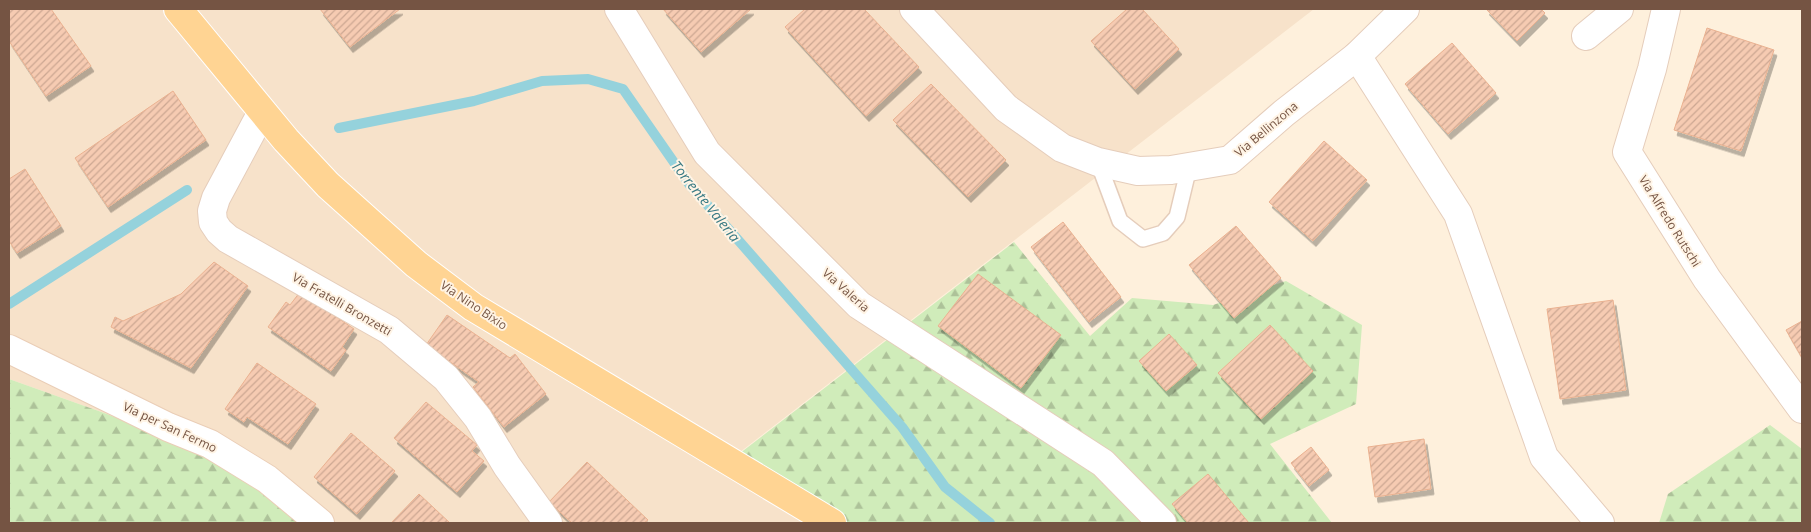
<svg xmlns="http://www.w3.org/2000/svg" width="1811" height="532" font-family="'Open Sans',sans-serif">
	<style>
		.residential { fill: #f7e2ca }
		.forest { fill: url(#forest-firs) }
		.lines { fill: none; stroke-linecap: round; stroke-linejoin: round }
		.stream { stroke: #95d2dc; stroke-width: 10 }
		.building { fill: url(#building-hatch); stroke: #eab190; filter: url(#shadow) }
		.service-casing { stroke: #e5cdbb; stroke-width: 18 }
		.minor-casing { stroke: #e5cdbb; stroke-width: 30 }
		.tertiary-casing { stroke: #e5cdbb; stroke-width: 30 }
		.secondary-casing { stroke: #eaceb7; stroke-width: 30 }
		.primary-casing { stroke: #fff; stroke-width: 30 }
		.service { stroke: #fff; stroke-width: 15 }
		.minor { stroke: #fff; stroke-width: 28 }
		.tertiary { stroke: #fff; stroke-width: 28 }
		.secondary { stroke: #fff; stroke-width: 28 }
		.primary { stroke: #ffd493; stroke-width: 28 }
		.labels { text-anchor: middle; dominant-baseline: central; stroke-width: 4; stroke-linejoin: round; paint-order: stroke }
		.street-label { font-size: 12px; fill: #755443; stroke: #fff4e5 }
		.water-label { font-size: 14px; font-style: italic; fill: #397a84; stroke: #fff4e5 }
	</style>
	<defs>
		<pattern id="forest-firs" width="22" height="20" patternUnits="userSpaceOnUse" patternTransform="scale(1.25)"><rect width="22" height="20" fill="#d0ecba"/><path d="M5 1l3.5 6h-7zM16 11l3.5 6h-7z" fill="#adc299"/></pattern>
		<pattern id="building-hatch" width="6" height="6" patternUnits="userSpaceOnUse" patternTransform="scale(1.25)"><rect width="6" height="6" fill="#f6cbb2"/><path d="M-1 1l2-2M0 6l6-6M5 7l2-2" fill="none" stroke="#cca792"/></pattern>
		<filter id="shadow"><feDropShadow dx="3" dy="5.5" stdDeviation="0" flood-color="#0004"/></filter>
	</defs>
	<rect width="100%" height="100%" fill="#fef0dc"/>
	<polygon class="residential" points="9,9 1314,9 722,466 804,523 307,523 203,452 107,414 9,379"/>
	<g class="forest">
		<polygon points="1014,242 1090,336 1132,298 1213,305 1286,281 1362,325 1356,404 1270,444 1332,523 804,523 722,467"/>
		<polygon points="9,379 107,414 203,452 279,497 307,523 9,523"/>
		<polygon points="1770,425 1802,449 1802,523 1659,523 1668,494"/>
	</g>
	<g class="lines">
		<g class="stream">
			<polyline points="339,128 474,101 542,81 588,79 623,89 689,184 902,427 945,487 990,523"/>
			<polyline points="9,304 187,190"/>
		</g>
	</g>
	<g class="building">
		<polygon points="9,9 51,9 91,66 46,96 9,41"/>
		<polygon points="320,9 400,9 350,47"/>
		<polygon points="663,9 751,9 701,52"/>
		<polygon points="805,9 864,9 919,67 866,116 785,27"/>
		<polygon points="1127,9 1142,9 1179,49 1135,89 1091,41"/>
		<polygon points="1486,9 1541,9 1545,13 1517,41"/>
		<polygon points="1707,28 1774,50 1741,151 1674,130"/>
		<polygon points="1452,43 1496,93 1448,134 1405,84"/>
		<polygon points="931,84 1006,160 968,197 893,120"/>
		<polygon points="173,91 206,140 108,207 75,158"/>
		<polygon points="1324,141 1367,180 1313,241 1269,202"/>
		<polygon points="25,169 61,226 17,253 9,241 9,179"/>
		<polygon points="1063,222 1121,297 1089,322 1031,247"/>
		<polygon points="1236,226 1281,278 1234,318 1189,265"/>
		<polygon points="214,262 248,286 191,368 111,327 115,317 123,321 181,294"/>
		<polygon points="978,274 1061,335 1021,388 938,326"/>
		<polygon points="300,292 354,329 342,347 346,350 331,371 268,327 286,302 290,305"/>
		<polygon points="1613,300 1626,390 1560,399 1547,309"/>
		<polygon points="447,315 510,358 515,354 546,394 504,427 473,387 479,382 426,345"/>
		<polygon points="1802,321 1802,358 1786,330"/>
		<polygon points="1270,325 1313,371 1261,419 1218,373"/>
		<polygon points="1169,334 1197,365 1166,391 1139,361"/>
		<polygon points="257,363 316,404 288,444 247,417 244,422 225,409"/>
		<polygon points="426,402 477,445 472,451 484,461 457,492 394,438"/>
		<polygon points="351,433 395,471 357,514 314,477"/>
		<polygon points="1424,439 1431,489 1375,497 1368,447"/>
		<polygon points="1311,447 1329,470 1309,486 1291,463"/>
		<polygon points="587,462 648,520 644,523 572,523 549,502"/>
		<polygon points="1208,474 1249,523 1188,523 1172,504"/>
		<polygon points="419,494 450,523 391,523"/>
	</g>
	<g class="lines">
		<defs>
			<polyline id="service" points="1098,162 1120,221 1143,239 1163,233 1177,217 1189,167"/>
			<g id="minor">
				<polyline points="619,9 707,153 859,305 1103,463 1162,523"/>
				<polyline points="1666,9 1652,69 1627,152 1707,279 1802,409"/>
				<polyline points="1586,36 1619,9"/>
				<polyline points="1357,56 1458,214 1544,457 1600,523"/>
				<polyline points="262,112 216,198 212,211 213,222 219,231 228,239 389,330 446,378 478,418 507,466 548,523"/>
			</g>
			<polyline id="tertiary" points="914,9 1006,108 1062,148 1098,162 1138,171 1171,170 1230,160 1284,113 1357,56 1405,9"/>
			<polyline id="secondary" points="9,349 168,427 210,444 267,479 320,523"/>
			<polyline id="primary" points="178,9 286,140 328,185 416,264 473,307 832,523"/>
		</defs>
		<use href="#service" class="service-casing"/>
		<use href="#minor" class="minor-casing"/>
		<use href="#tertiary" class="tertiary-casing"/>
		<use href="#secondary" class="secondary-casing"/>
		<use href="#primary" class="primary-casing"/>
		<use href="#service" class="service"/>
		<use href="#minor" class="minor"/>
		<use href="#tertiary" class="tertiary"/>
		<use href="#secondary" class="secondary"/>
		<use href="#primary" class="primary"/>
	</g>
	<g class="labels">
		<g class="street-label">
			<text transform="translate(1266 129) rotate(-40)">Via Bellinzona</text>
			<text transform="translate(1670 221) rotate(58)">Via Alfredo Rutschi</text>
			<text transform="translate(846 290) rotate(42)">Via Valeria</text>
			<text transform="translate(342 304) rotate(30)">Via Fratelli Bronzetti</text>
			<text transform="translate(474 305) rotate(34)">Via Nino Bixio</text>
			<text transform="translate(170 427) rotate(25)">Via per San Fermo</text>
		</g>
		<g class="water-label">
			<text transform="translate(706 201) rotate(51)">Torrente Valeria</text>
		</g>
	</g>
	<rect width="1811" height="532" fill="none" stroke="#755443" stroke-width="20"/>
</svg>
